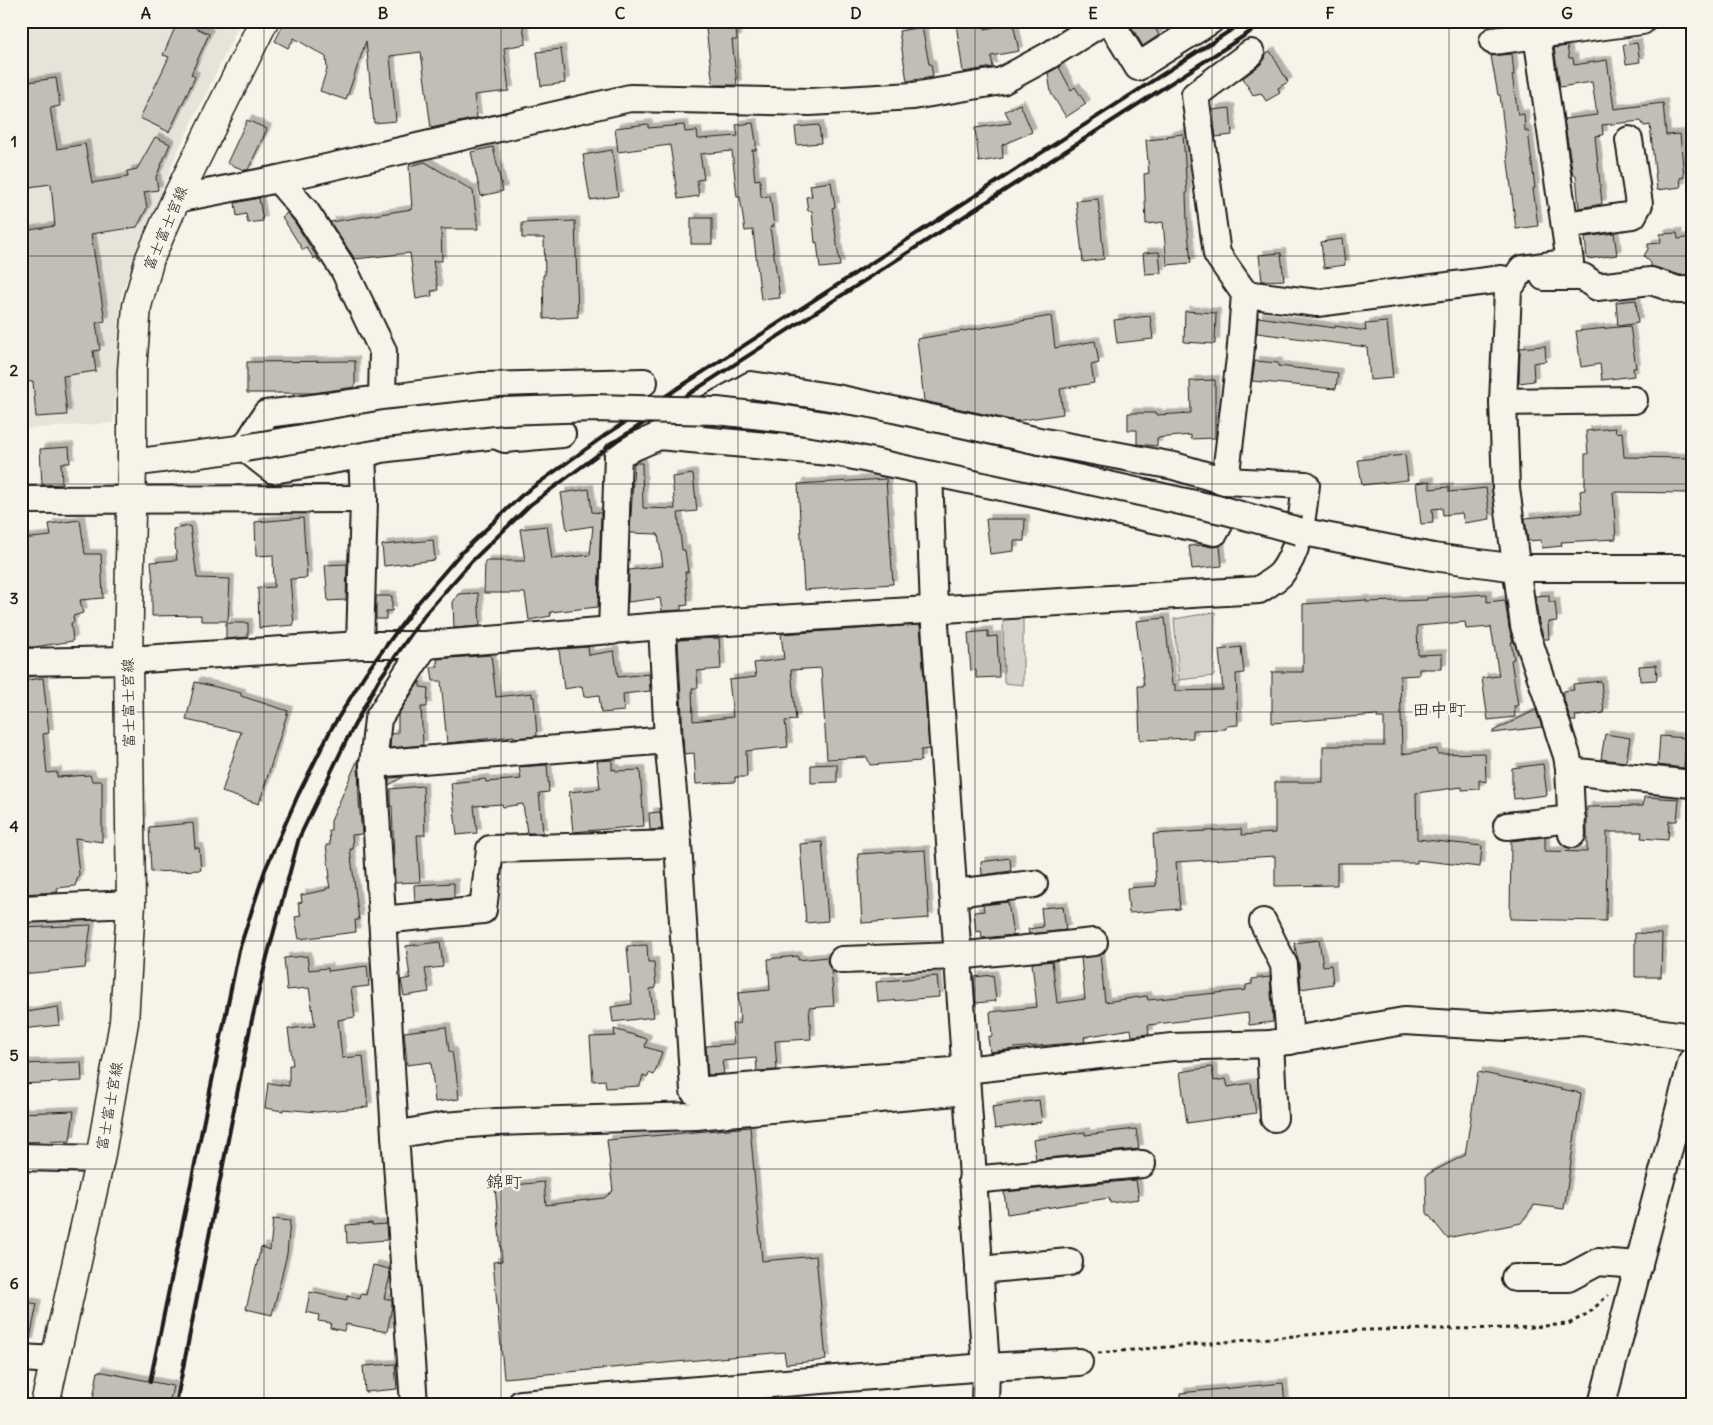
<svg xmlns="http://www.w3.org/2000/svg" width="1713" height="1425" font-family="Delius,'Klee One',sans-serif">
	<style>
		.built { fill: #e6e3d9 }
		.green { fill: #d7d3cb; stroke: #7a7874 }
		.building { fill: #c0beb5; stroke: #1c1c1c; filter: url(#shadow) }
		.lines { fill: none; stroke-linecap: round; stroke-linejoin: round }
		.minor-casing { stroke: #1c1c1c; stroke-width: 30 }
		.major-casing { stroke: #1c1c1c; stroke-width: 31 }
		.path { stroke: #1c1c1c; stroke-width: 3; stroke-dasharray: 4 4; stroke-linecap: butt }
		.minor { stroke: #f7f3e8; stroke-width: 26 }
		.major { stroke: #f7f3e8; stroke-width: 28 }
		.rail { stroke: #1c1c1c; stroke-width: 4 }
		.minor-bridge-casing { stroke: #1c1c1c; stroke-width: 30; stroke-linecap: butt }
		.minor-bridge { stroke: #f7f3e8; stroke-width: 26 }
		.grid { fill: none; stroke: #1c1c1c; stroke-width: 1; stroke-opacity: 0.55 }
		.labels { text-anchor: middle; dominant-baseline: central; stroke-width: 5; stroke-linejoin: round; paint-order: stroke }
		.street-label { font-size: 15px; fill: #1c1c1c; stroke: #f7f3e8 }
		.quarter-label { font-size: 18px; fill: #1c1c1c; stroke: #f7f3e8 }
		.neatline { fill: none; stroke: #1c1c1c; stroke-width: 2 }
		.grid-label { font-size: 16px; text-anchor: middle; font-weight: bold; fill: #1c1c1c }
	</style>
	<defs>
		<filter id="shadow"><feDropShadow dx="4.5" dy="-4.5" stdDeviation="0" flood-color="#0004"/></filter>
	</defs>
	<rect width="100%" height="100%" fill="#f7f3e8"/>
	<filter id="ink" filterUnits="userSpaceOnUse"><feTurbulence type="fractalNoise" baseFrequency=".02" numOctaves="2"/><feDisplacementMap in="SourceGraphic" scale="10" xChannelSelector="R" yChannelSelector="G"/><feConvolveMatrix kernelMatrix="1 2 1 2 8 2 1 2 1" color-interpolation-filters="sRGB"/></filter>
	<g filter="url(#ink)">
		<polygon class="built" points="21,21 241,21 176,155 121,294 113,423 21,429"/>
		<g class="green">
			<polygon points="1023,611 1023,685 1004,683 1003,614"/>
			<polygon points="1215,612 1214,676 1179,680 1174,619"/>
		</g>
		<g class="building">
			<polygon points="178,21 182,21 209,34 191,74 195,77 169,132 140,118 169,57 163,55"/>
			<polygon points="285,21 522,21 526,44 504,48 509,91 474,95 477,118 431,128 421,52 390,56 396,121 374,123 366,41 346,100 320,91 327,69 326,57 294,38 288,48 275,41"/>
			<polygon points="705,21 735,21 737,40 732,40 737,85 713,85"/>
			<polygon points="976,21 984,21 985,29 1013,23 1019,51 991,56 993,67 963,72 956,24"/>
			<polygon points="1128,21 1170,21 1156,30 1159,35 1143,46"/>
			<polygon points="1489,21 1510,21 1510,24 1490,27"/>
			<polygon points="922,27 929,64 931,64 933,77 907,81 899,31"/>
			<polygon points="1637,43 1640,62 1626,64 1623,45"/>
			<polygon points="1567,46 1569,58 1573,58 1574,65 1607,60 1614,109 1663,103 1666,135 1680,134 1684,177 1680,178 1681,187 1657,190 1650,125 1644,126 1641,121 1602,125 1603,135 1595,136 1602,204 1579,208 1576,175 1573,175 1564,119 1597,115 1592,82 1560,87 1554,48"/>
			<polygon points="561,49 565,83 541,86 537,52"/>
			<polygon points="1270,51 1288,82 1278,88 1280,93 1266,101 1261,93 1253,95 1243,78 1260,65 1265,59 1266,54"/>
			<polygon points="1512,54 1514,75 1512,75 1518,115 1524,114 1525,131 1528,131 1535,188 1533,188 1538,226 1516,229 1500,95 1498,95 1491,56"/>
			<polygon points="1059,67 1071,90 1075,87 1086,104 1066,117 1051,93 1048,73"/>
			<polygon points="56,78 60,106 50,108 57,149 85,144 92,183 128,177 127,171 137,169 155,137 170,144 156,177 158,190 144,192 147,208 137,227 91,234 105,321 96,323 100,350 93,351 96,371 63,376 67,415 36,417 33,381 21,383 21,240 24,240 23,231 55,226 51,184 21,188 21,83"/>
			<polygon points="1020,104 1032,132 1002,145 1003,158 979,162 975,128 1011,123 1005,111"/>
			<polygon points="1230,108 1232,135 1216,137 1212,110"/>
			<polygon points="247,120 267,129 248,170 244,170 227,163"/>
			<polygon points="753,123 756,142 756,150 752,150 755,180 760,179 761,197 770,196 774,226 770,227 780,298 761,300 753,230 745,231 740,197 737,197 732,151 700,154 704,179 697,180 699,196 678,199 670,145 618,152 615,128 648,124 648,128 684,125 685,132 697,131 698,139 738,136 736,125"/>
			<polygon points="819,125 821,143 797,145 795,127"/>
			<polygon points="1183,134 1187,193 1186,193 1187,222 1191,263 1167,265 1163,222 1146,224 1144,174 1149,173 1146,140 1167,138 1167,136"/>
			<polygon points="493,147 503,191 481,196 471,152"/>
			<polygon points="612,150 618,196 590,200 583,155"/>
			<polygon points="425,162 473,191 478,229 441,229 442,261 433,261 438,290 431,291 432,296 416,299 410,253 355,259 330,222 412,209 409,166"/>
			<polygon points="831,182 835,207 832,208 840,266 820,268 817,242 815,243 812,211 808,211 806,197 812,196 810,185"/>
			<polygon points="259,198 263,221 248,223 246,214 237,216 235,203"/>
			<polygon points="1098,199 1104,259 1083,262 1076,201"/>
			<polygon points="287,213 294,221 321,264 316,257 314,259 307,248 303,250 282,217"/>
			<rect x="691" y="218" width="21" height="26"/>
			<polygon points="575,221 578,317 544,319 543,275 545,275 544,238 522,238 522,223"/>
			<polygon points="1614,233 1617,255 1587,259 1585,237"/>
			<polygon points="1677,233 1678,239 1692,237 1692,274 1680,275 1651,266 1651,263 1644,256 1648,249 1648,244 1661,243 1660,234"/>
			<polygon points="1342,239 1345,265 1324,268 1321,242"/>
			<polygon points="1159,252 1161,273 1145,274 1143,253"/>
			<polygon points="1281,253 1284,280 1262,281 1259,255"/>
			<polygon points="1636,300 1638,323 1618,326 1616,302"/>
			<polygon points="1185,311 1216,313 1215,344 1184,342"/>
			<polygon points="1051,316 1055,348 1095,341 1099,363 1091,365 1094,383 1060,389 1063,414 1016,421 924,401 917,339"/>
			<polygon points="1150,316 1153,339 1117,343 1114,320"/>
			<polygon points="1258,317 1335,328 1335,326 1366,331 1365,324 1387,322 1393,378 1370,380 1367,347 1257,333"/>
			<polygon points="1630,326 1636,368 1633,368 1634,376 1602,380 1600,364 1581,367 1576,331"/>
			<polygon points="1545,346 1546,361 1533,363 1534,381 1519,383 1520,348"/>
			<polygon points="355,361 355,387 313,393 247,393 247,362"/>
			<polygon points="1255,361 1278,363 1278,366 1338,373 1336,389 1252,381"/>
			<polygon points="1215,380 1215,438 1191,439 1191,435 1157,438 1157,446 1137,444 1137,430 1128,430 1128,413 1157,413 1157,415 1191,413 1190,381"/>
			<polygon points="1615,428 1616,433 1622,432 1624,457 1689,458 1688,493 1613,492 1616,539 1561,542 1562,546 1542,548 1541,540 1528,541 1525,518 1582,513 1580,491 1585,490 1585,454 1588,454 1586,431"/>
			<polygon points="69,447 70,463 61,463 62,484 42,485 40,449"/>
			<polygon points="1405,455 1408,480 1362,485 1358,460"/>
			<polygon points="634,463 642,463 643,508 675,509 672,477 693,474 697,511 678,513 682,550 685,550 688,572 685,572 688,605 681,606 681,610 662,611 660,598 628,602 629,570 663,566 658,534 630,533"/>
			<polygon points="886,479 893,584 804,590 798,484"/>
			<polygon points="1430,481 1430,489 1449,487 1449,492 1486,488 1490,519 1464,523 1462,513 1443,515 1442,508 1432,509 1433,523 1421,524 1416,483"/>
			<polygon points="589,489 592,512 601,513 598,607 550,612 551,616 529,620 525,593 484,593 485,561 525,561 520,529 547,526 552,559 590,555 593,526 567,530 561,493"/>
			<polygon points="303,518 307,578 290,579 294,625 259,628 258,588 274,587 273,555 256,556 255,522"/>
			<polygon points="986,519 1025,519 1024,541 1014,541 1014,551 990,554"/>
			<polygon points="80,520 85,554 101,554 103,598 80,600 83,613 73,616 74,622 71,623 73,641 34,647 21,647 21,539 51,536 49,524"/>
			<polygon points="190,526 197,578 230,579 228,621 201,621 201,615 152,616 152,582 153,582 151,562 177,560 173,529"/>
			<polygon points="433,540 435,560 384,566 382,545"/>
			<polygon points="1202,545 1212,547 1220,546 1222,566 1192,569 1189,546"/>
			<polygon points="347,564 346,600 328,601 325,565"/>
			<polygon points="478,593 480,626 454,628 453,602 458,594"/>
			<polygon points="1487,594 1487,602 1505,600 1509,628 1513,642 1511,642 1514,659 1511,660 1518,706 1514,706 1515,717 1488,720 1482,678 1499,676 1491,627 1466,629 1465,622 1417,626 1418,655 1442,654 1442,669 1419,669 1419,675 1400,676 1402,754 1437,749 1438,754 1485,753 1486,782 1479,780 1479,789 1462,790 1462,787 1416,793 1417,839 1482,846 1480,867 1417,860 1417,863 1337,863 1337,885 1275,886 1275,856 1176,862 1180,909 1129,913 1127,888 1156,886 1153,834 1241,829 1242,835 1275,833 1275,782 1323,782 1323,746 1384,746 1384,718 1377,718 1377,715 1272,723 1272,672 1303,672 1303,604 1366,600 1366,602 1427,600 1427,598"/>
			<polygon points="1549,595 1549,602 1555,602 1557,621 1548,622 1549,639 1544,639 1539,623 1535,596"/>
			<polygon points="376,596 392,596 392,611 386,611 386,619 376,619"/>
			<polygon points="1165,618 1172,685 1175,684 1175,691 1223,690 1219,650 1241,647 1244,673 1236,674 1238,725 1226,726 1226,729 1193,730 1193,738 1140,740 1138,686 1144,686 1136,621"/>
			<polygon points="226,623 248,623 248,637 226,639"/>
			<polygon points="920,625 929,749 921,750 921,761 870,765 867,757 827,759 821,668 791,670 796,720 785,721 788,747 746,751 747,777 735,777 735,782 696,784 694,753 684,754 678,640 719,638 721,669 697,671 698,688 692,688 693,721 733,717 729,680 756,677 754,663 784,659 781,634"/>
			<polygon points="988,631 988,637 997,636 999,677 976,678 976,670 971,671 968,633"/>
			<polygon points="588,647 589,655 614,651 618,677 649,674 650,691 623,694 624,711 601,713 599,695 584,697 582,686 564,689 559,649"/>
			<polygon points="491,655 496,697 532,693 532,697 534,697 537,736 514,738 514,736 447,743 441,681 433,681 431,667 438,667 437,659"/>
			<polygon points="1656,665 1657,680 1640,681 1639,666"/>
			<polygon points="43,678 49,733 43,734 47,773 57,772 57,777 90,775 92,781 102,781 102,842 75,838 79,874 75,886 57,888 58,892 21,894 21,833 27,832 21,762 21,741 27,741 21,681"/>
			<polygon points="420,681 420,687 428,688 427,707 421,707 423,745 390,748 391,734 398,733 398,715"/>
			<polygon points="1601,681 1604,713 1575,716 1576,721 1571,721 1563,696 1563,691 1574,690 1573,684"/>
			<polygon points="195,682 241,693 241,696 288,711 259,804 222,792 241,732 186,720"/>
			<polygon points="1536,710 1542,727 1493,733 1493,731"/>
			<polygon points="1605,734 1630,738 1626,762 1601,759"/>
			<polygon points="1660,736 1686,738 1684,768 1658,765"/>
			<polygon points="358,759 359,801 362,834 352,835 353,849 350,849 359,920 355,920 356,932 299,939 295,917 301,916 298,903 302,902 301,895 326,890 326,888 330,888 328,877 330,877 326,845 330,845 329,830 331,830 331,821"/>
			<polygon points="612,760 612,770 615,769 616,771 640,770 644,826 573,832 569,792 600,789 597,761"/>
			<polygon points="837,764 837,782 811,783 811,765"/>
			<polygon points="1543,764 1547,795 1514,799 1512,783 1512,768"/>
			<polygon points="547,765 549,792 539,793 543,833 527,833 523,804 503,807 502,804 474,806 477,833 457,835 451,783 485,779 486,782 521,779 519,767"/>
			<polygon points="403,777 389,785 389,778"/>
			<polygon points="423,786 425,835 417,835 420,882 395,883 392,806 390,806 390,789"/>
			<polygon points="1644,797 1679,799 1677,821 1669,821 1668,840 1641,838 1642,832 1607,832 1606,921 1510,919 1511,841 1545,837 1545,851 1587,852 1587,807 1643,806"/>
			<polygon points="660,812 662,829 650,830 649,813"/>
			<polygon points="193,823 195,848 199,848 201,870 151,872 149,827"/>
			<polygon points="822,842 828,921 806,923 800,844"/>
			<polygon points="925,850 929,918 862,923 858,854"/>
			<polygon points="1010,858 1011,871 982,875 981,862"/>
			<polygon points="454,883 454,898 415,902 414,885"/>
			<polygon points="1008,902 1013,935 982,938 981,931 976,932 974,912 984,911 983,905"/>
			<polygon points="1063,906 1066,930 1029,934 1028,929 1043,927 1041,908"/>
			<polygon points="91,925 85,968 21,974 21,928"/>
			<polygon points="1635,933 1662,934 1661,977 1635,977"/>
			<polygon points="1319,940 1323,966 1331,965 1333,984 1301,989 1299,964 1294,943"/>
			<polygon points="440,942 443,967 425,969 429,992 404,996 401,980 410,978 406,946"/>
			<polygon points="647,945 648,962 654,962 656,988 650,989 654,1017 613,1022 611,1007 632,1004 627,946"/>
			<polygon points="1100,955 1105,1002 1147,996 1148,1000 1246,990 1246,985 1252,984 1252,979 1270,977 1273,1022 1249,1025 1248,1013 1148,1025 1149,1034 1132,1036 1131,1029 1084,1037 1085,1042 1014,1048 1014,1049 990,1052 988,1037 992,1036 990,1012 1037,1007 1032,963 1052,961 1057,1003 1085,999 1081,958"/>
			<polygon points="307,956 309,970 328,968 328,971 367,966 369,986 351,988 355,1017 338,1020 342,1058 363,1056 368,1107 317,1112 283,1109 283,1111 265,1108 268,1083 289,1086 289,1065 293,1065 288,1029 315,1026 309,988 287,990 284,958"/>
			<polygon points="798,956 798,960 828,957 827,961 831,970 834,1006 809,1008 811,1039 775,1041 777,1070 757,1071 756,1058 722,1061 724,1074 708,1075 706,1046 734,1044 732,1024 740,1023 738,993 770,990 768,959"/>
			<polygon points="993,975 996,1001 976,1003 974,977"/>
			<polygon points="937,976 939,997 878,1002 876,982"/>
			<polygon points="58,1007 60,1025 21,1029 21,1013"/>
			<polygon points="446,1027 449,1051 452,1052 455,1071 456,1071 459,1099 435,1102 431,1062 407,1065 404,1032"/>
			<polygon points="614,1029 647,1039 645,1047 662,1052 654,1075 649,1073 648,1077 643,1075 640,1086 606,1088 605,1080 593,1081 590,1037 615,1036"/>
			<polygon points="81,1062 82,1081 21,1084 21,1064"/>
			<polygon points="1212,1067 1214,1081 1226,1079 1228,1087 1251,1083 1256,1113 1187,1123 1180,1072"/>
			<polygon points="1478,1072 1581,1093 1564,1209 1534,1205 1521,1223 1447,1238 1427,1213 1426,1175 1465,1155"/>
			<polygon points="1039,1100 1042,1122 995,1129 992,1107"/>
			<polygon points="74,1111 70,1141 21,1142 21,1113"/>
			<polygon points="750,1127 762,1261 816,1256 826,1360 786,1364 784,1352 504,1378 493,1262 502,1261 495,1187 544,1182 546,1205 604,1198 613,1191 607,1140"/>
			<polygon points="1136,1129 1139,1149 1036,1159 1033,1140 1085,1132 1085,1135"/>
			<polygon points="1136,1180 1139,1199 1110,1203 1109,1198 1007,1214 1004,1192"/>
			<polygon points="273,1219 290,1221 287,1254 272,1315 246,1309 261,1247 270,1250"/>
			<polygon points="372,1223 372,1225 386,1224 387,1240 347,1243 346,1225"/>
			<polygon points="373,1265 389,1269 390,1276 384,1298 392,1300 392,1306 387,1332 346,1324 344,1331 330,1328 331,1323 318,1321 319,1315 306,1312 310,1292 347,1300 347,1296 360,1299 361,1294 366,1295"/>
			<polygon points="21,1301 37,1304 29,1343 21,1343"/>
			<polygon points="395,1364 397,1389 365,1392 363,1366"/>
			<polygon points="98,1371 173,1386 169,1404 92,1404"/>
			<polygon points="1283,1383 1285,1404 1180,1404 1180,1393"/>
		</g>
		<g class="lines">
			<defs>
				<g id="minor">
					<polyline points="1110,21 1138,67 1148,60 1210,21"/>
					<polyline points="1537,35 1570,262 1522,269 1508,290 1503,402 1506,488 1524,626 1567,756 1569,768 1578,772 1692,784"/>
					<polyline points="1493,41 1642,21"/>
					<polyline points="176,199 278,179 630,98 810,102 913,96 1002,81 1048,56 1104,21"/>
					<polyline points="1565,225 1633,215 1639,204 1629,140"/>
					<polyline points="1544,277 1583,277 1597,287 1651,281 1678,290 1692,290"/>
					<polyline points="1245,294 1317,303 1502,279"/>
					<polyline points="382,399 481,386 644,382"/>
					<polyline points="1503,402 1634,400"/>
					<polyline points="245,448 266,414 382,399 383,351 344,270 306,212 278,179"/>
					<polyline points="132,463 245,448 273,470 362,455 380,449 495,435 505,439 562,434"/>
					<polyline points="929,472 934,610 986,1367 985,1404"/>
					<polyline points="1225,481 1240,358 1245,294 1217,254 1195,95 1251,53"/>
					<polyline points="21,500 364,499"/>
					<polyline points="1299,531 1433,557 1517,568 1692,568"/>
					<polyline points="662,626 668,740 678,844 694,1091 965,1070 1172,1047 1270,1044 1404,1021 1506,1027 1583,1022 1692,1037"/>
					<polyline points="612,631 618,454 659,436 840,453 1215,532 1226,511"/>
					<polyline points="360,645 364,499 362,455"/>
					<path d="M21 662 128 660 360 645H425L662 626 1259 590C1266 585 1275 580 1281 574 1301 549 1302 515 1306 485L1225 481 1174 466 1039 441 836 398 751 385 659 436"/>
					<polyline points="373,764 668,740"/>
					<polyline points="1569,768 1572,834"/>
					<polyline points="1507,826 1572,819"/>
					<polyline points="953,893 1034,884"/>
					<polyline points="21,909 131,904"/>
					<polyline points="382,920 483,910 490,849 678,844"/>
					<polyline points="1263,922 1284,965 1290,1041"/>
					<polyline points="842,960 957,956 1094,942"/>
					<polyline points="1270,1044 1274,1118"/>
					<polyline points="395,1135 444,1126 496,1122 696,1116 966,1091"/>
					<polyline points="21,1157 100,1159"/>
					<polyline points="972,1180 1142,1164"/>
					<polyline points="979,1270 1069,1262"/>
					<polyline points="1515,1278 1568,1278 1598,1262 1639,1265"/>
					<polyline points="21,1358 55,1360"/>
					<polyline points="414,1404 395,1135 373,764 378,719 425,645"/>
					<polyline points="521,1404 986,1367 1079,1362"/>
					<polyline points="1602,1404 1692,1061"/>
				</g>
				<polyline id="major" points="45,1404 100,1159 124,1022 131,904 128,660 132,463 132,370 137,306 150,258 176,199 264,21"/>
			</defs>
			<use href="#minor" class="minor-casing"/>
			<use href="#major" class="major-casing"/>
			<polyline class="path" points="1098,1353 1363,1330 1519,1328 1568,1324 1589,1313 1608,1295"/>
			<use href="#minor" class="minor"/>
			<use href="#major" class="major"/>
			<g class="rail">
				<polyline points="150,1382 239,950 265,870 298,795 330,731 365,674 417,604 460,554 522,495 604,436 1245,21"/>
				<polyline points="176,1404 250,1028 267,957 299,838 347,739 378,681 426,613 472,561 530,505 619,439 1267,21"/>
			</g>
			<defs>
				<polyline id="minor-bridge" points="245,448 384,424 502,411 594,408 717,411 780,418 863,431 1226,511 1299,531"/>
			</defs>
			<use href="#minor-bridge" class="minor-bridge-casing"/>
			<use href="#minor-bridge" class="minor-bridge"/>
		</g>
	</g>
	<path class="grid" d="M264 21V1404M501 21V1404M738 21V1404M975 21V1404M1212 21V1404M1449 21V1404M21 256H1692M21 484H1692M21 712H1692M21 941H1692M21 1169H1692"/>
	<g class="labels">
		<g class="street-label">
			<text transform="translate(165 228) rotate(-67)">富士富士宮線</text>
			<text transform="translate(128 703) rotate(-91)">富士富士宮線</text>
			<text transform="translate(109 1106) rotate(-80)">富士富士宮線</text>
		</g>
		<g class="quarter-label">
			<text x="1439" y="709">田中町</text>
			<text x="504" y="1181">錦町</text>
		</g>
	</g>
	<rect width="1713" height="1425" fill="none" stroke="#f7f3e8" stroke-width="55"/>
	<rect x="28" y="28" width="1658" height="1370" class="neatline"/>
	<g class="grid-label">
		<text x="146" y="19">A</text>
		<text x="383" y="19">B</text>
		<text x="620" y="19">C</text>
		<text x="856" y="19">D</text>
		<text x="1093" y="19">E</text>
		<text x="1330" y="19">F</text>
		<text x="1567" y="19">G</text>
		<text x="14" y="147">1</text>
		<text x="14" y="376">2</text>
		<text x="14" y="604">3</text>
		<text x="14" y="832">4</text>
		<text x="14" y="1061">5</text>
		<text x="14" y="1289">6</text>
	</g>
</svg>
